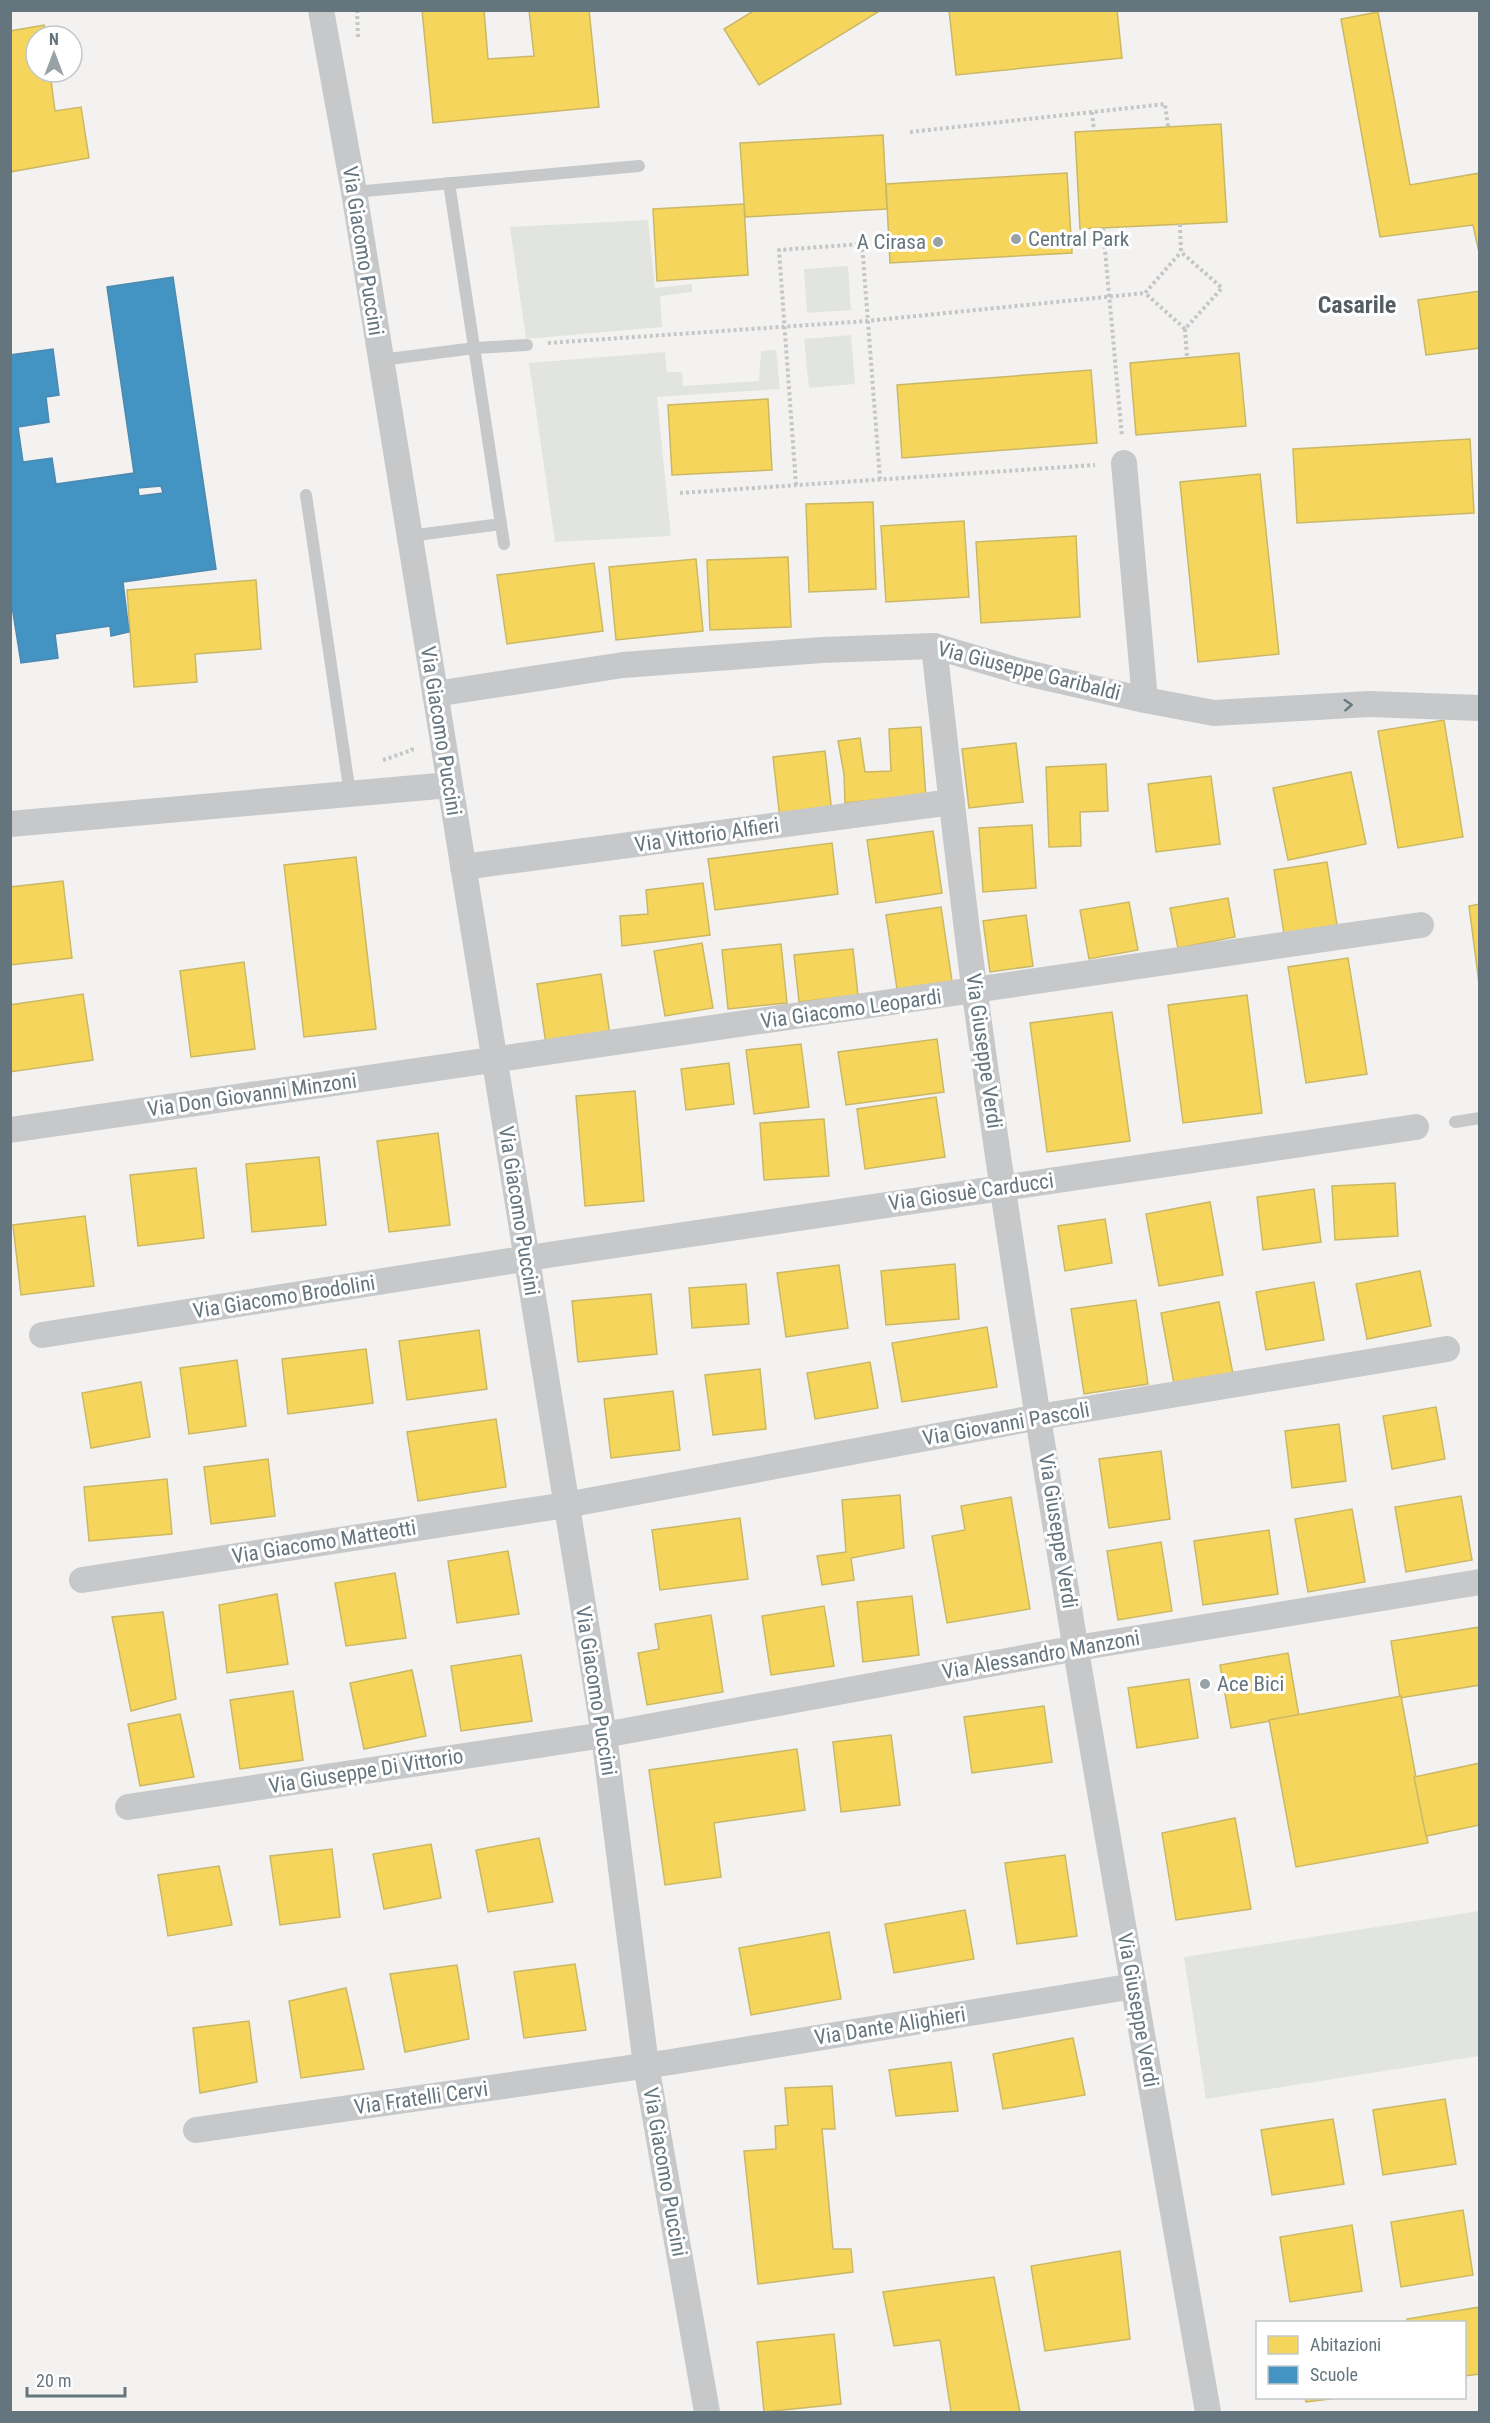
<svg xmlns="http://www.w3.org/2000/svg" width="1490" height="2423" font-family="'Roboto Condensed',sans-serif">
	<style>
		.green { fill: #e2e5df }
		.homes { fill: #f6d55c; stroke: #cab866; stroke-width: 1.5 }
		.schools { fill: #4393c3; stroke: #4d8aae; stroke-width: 1.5; fill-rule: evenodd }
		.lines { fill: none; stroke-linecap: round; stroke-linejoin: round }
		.path { stroke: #c5c6c6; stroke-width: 4; stroke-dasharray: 3 3; stroke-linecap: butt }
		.lane { stroke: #c7c8c9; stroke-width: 12 }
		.street { stroke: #c7c8c9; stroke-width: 26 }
		.oneway { stroke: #6a7982 }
		.poi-dot { fill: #97a1a6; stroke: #fff; stroke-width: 2 }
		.labels { text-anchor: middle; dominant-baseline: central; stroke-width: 6; stroke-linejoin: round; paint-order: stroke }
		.poi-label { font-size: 21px; fill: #65757e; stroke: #fff; text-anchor: start }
		.street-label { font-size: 21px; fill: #65757e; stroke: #fff }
		.quarter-label { font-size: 24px; font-weight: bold; fill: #525d64; stroke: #fff }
	</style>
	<rect width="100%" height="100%" fill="#f3f2f1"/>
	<g class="green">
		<polygon points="648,220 655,288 692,284 692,292 660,296 662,327 526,339 510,227"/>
		<polygon points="848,266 851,310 807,313 804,269"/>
		<polygon points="851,335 855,384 809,388 804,339"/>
		<polygon points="776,350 780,389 657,397 671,536 555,542 529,363 665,352 667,372 682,372 683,386 759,381 761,351"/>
		<polygon points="1479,1911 1479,2056 1206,2099 1184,1957"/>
	</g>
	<g class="homes">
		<polygon points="422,10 484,10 488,59 534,56 529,10 589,10 599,107 433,123"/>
		<polygon points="755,10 877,10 878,12 759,85 724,29"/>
		<polygon points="949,10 1117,10 1122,58 956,75"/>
		<polygon points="1378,12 1410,185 1480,173 1480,257 1473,225 1380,237 1341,19"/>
		<polygon points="44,25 46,36 36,36 36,72 50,72 55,111 81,107 89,158 10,172 10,31"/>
		<polygon points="1221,124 1227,222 1080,229 1075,132"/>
		<polygon points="883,135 887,209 745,217 740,143"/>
		<polygon points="1067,173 1072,253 890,263 886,184"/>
		<polygon points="744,204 748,275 657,281 653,209"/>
		<polygon points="1480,291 1480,348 1426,355 1418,300"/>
		<polygon points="1239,353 1246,426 1136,435 1130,363"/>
		<polygon points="1091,370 1097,443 902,458 897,385"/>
		<polygon points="768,399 772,470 672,475 668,405"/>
		<polygon points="1470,439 1474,513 1297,523 1293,449"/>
		<polygon points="1260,474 1279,654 1198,662 1180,482"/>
		<polygon points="873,502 876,589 809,592 806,504"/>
		<polygon points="964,521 969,597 886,602 881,526"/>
		<polygon points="1076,536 1080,617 981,623 976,542"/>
		<polygon points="788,557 791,627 710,630 707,560"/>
		<polygon points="696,559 703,631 616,640 609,567"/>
		<polygon points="594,563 603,631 507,644 497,575"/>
		<polygon points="256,580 261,649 195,654 197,682 134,687 127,590"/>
		<polygon points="1444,720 1463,837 1398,848 1378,731"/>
		<polygon points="921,727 926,798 893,798 845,803 844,774 838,741 860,738 865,772 891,771 889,729"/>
		<polygon points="1016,743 1023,802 969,808 962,749"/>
		<polygon points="825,751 832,813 780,819 773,757"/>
		<polygon points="1106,764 1108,811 1080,812 1081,846 1049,847 1046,767"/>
		<polygon points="1351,772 1366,844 1288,860 1273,788"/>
		<polygon points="1211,776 1220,844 1156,852 1148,784"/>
		<polygon points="1032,825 1036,888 983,892 979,828"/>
		<polygon points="933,831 942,893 876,903 867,840"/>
		<polygon points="832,843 838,894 715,910 708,859"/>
		<polygon points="356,857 376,1029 304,1037 284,865"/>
		<polygon points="1327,862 1337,925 1284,934 1274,870"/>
		<polygon points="63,881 72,958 10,965 10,887"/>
		<polygon points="703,883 710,935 622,946 620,916 648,914 646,890"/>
		<polygon points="1228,898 1235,937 1178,948 1170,908"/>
		<polygon points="1129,902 1138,950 1089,959 1080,910"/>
		<polygon points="1480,904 1480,991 1469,906"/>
		<polygon points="941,907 952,981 897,989 886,915"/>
		<polygon points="1026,915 1033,966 990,972 983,921"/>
		<polygon points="702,943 713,1008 665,1016 654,951"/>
		<polygon points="781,944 787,1003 728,1009 722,950"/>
		<polygon points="853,949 858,995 799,1002 794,955"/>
		<polygon points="1348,958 1367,1074 1306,1083 1288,967"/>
		<polygon points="244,962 255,1049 191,1057 180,971"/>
		<polygon points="601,974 610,1035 546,1044 537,984"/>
		<polygon points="83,994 93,1060 10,1072 10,1005"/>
		<polygon points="1247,995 1262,1113 1183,1123 1168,1005"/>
		<polygon points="1112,1012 1130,1141 1047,1152 1030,1023"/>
		<polygon points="937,1039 944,1092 846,1105 838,1052"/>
		<polygon points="801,1044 809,1107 754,1114 746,1050"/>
		<polygon points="729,1063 734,1104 686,1110 681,1069"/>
		<polygon points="635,1091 644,1201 585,1206 576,1096"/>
		<polygon points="936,1097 945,1157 865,1169 857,1109"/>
		<polygon points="824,1119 829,1176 764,1180 760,1123"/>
		<polygon points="438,1133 450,1225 389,1232 377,1141"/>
		<polygon points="319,1157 326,1225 252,1232 246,1164"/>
		<polygon points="196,1168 204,1238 138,1246 130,1175"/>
		<polygon points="1395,1183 1398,1236 1335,1240 1332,1186"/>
		<polygon points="1314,1189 1321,1242 1263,1250 1257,1197"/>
		<polygon points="1210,1202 1223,1275 1159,1286 1146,1214"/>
		<polygon points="85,1216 94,1286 21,1295 13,1225"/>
		<polygon points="1105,1219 1112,1263 1065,1271 1058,1226"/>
		<polygon points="955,1264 959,1319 886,1325 881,1271"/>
		<polygon points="839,1265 848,1328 786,1337 777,1273"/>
		<polygon points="1420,1271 1431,1326 1367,1339 1356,1284"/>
		<polygon points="1314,1282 1324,1340 1266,1350 1256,1292"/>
		<polygon points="746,1284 749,1324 692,1328 689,1288"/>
		<polygon points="651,1294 657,1354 578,1362 572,1301"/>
		<polygon points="1136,1300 1148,1384 1084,1394 1071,1309"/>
		<polygon points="1219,1302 1233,1374 1174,1384 1161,1313"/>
		<polygon points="987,1327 997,1387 902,1402 892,1343"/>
		<polygon points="479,1330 487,1389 407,1400 399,1341"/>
		<polygon points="366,1349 373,1403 288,1414 282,1359"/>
		<polygon points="237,1360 246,1426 189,1434 180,1368"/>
		<polygon points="870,1362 878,1408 815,1419 807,1373"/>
		<polygon points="760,1369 766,1429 713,1435 705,1375"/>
		<polygon points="141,1382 150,1437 91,1448 82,1393"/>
		<polygon points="673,1391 680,1450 611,1458 604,1399"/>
		<polygon points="1436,1407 1445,1459 1392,1469 1383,1416"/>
		<polygon points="496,1419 506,1487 418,1501 407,1432"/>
		<polygon points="1339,1424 1346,1481 1292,1488 1285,1431"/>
		<polygon points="1161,1451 1170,1519 1109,1528 1099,1459"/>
		<polygon points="268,1459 275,1516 211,1524 204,1467"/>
		<polygon points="167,1479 172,1534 89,1541 84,1487"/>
		<polygon points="900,1495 904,1548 851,1558 854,1580 822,1585 817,1556 846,1552 842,1500"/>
		<polygon points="1461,1496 1472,1560 1406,1572 1395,1507"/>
		<polygon points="1011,1497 1030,1609 947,1623 932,1536 965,1530 961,1506"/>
		<polygon points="1352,1509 1365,1582 1308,1592 1295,1519"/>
		<polygon points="740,1518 748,1579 660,1590 652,1530"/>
		<polygon points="1269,1530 1278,1594 1203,1605 1194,1541"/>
		<polygon points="1161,1542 1172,1611 1118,1620 1107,1551"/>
		<polygon points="508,1551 519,1614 457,1623 448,1561"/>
		<polygon points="395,1573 406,1638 346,1646 335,1583"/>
		<polygon points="277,1594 288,1664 227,1673 219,1605"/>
		<polygon points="912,1596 919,1655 863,1662 857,1602"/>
		<polygon points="824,1606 834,1666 771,1675 762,1616"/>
		<polygon points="163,1612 176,1699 131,1711 112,1617"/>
		<polygon points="711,1615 723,1692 647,1705 638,1653 659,1649 655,1624"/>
		<polygon points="1480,1627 1480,1685 1400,1698 1391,1641"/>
		<polygon points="1288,1653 1299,1716 1231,1728 1220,1665"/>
		<polygon points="521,1655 532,1721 461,1731 451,1666"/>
		<polygon points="412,1670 426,1736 364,1749 350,1683"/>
		<polygon points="1189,1679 1198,1738 1137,1748 1128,1688"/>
		<polygon points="293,1691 303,1760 240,1769 230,1700"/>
		<polygon points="1401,1696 1428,1843 1296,1867 1269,1720"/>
		<polygon points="1044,1706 1052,1762 972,1773 964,1717"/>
		<polygon points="180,1714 194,1777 140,1786 128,1724"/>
		<polygon points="891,1735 900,1805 841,1812 833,1742"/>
		<polygon points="797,1749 805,1810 714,1823 721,1877 665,1885 649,1770"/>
		<polygon points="1480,1763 1480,1825 1426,1836 1414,1777"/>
		<polygon points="1235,1818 1251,1909 1176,1920 1162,1833"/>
		<polygon points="539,1838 553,1902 488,1912 476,1850"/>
		<polygon points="431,1844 441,1898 384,1909 373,1854"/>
		<polygon points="332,1849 340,1917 280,1925 270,1856"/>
		<polygon points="1065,1855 1077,1936 1017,1944 1005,1863"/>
		<polygon points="219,1866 232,1925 168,1936 158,1875"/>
		<polygon points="965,1910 974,1959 894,1973 885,1924"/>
		<polygon points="829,1932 841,1999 751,2015 739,1948"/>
		<polygon points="575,1964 586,2030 524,2038 514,1972"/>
		<polygon points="457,1965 469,2039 405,2052 390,1974"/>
		<polygon points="346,1988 364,2069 301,2078 289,2001"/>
		<polygon points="249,2021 257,2082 200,2093 193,2028"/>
		<polygon points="1073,2038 1085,2095 1003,2109 993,2054"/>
		<polygon points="951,2062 958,2111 896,2116 889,2070"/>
		<polygon points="832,2086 835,2129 822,2129 833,2249 851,2249 853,2272 758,2284 744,2151 776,2149 775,2126 788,2125 785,2088"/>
		<polygon points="1445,2099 1456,2164 1383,2175 1373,2110"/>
		<polygon points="1333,2119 1344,2184 1272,2195 1261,2130"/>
		<polygon points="1463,2210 1473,2275 1401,2287 1391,2222"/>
		<polygon points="1352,2225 1362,2291 1290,2302 1280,2237"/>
		<polygon points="1120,2251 1130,2339 1045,2351 1031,2266"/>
		<polygon points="994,2277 1020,2412 951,2412 940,2340 894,2346 883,2292"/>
		<polygon points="1480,2307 1480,2374 1464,2376 1464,2322 1408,2322 1407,2319"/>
		<polygon points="834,2334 841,2404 764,2412 757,2342"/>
		<polygon points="1305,2398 1338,2398 1306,2402"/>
	</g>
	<path class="schools" d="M173 277 216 569 123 582 129 632 111 636 110 626 55 634 58 658 21 663 10 594V355L53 349 59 395 46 397 49 422 18 427 23 462 52 458 56 484 134 473 107 287ZM161 486 163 493 139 496 138 488Z"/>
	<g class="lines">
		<g class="path">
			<polyline points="357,10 358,37"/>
			<polyline points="1092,112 1094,131"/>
			<polyline points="910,132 1165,104 1168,127"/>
			<polyline points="1180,224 1181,252 1222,288 1185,329 1145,293 1181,252"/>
			<polyline points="1103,228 1122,437"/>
			<polyline points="1185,329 1187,358"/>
			<polyline points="548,343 867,321 1145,293"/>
			<polyline points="796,485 779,250 862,244 880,479"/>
			<polyline points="680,493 1095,465"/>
			<polyline points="383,760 412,750 412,746"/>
		</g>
		<g class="lane">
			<polyline points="449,183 504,544"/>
			<polyline points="354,192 639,166"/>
			<polyline points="381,360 475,348 527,345"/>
			<polyline points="306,495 350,794"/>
			<polyline points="409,536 501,524"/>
			<polyline points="1455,1122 1480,1118"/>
		</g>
		<g class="street">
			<polyline points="321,10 354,192 604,1735 646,2065 707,2412"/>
			<polyline points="1124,463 1145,700"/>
			<path d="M934 646C947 762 960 878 975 994 1040 1469 1126 1941 1208 2412"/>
			<polyline points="435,694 623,665 822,650 934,646 1022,672 1145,700 1214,713 1369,704 1480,708"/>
			<polyline points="10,824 450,785"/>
			<polyline points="463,867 952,802"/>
			<polyline points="10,1130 1421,925"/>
			<polyline points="42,1335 548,1255 1416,1127"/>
			<polyline points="82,1580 566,1505 1039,1417 1447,1349"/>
			<polyline points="128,1807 604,1735 1077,1648 1480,1582"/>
			<polyline points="196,2130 671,2062 1134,1986"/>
		</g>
	</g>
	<defs><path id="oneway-chevron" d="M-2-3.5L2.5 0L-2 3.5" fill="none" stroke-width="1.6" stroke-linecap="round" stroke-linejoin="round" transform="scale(1.5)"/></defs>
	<use class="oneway" href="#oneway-chevron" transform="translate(1348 705) rotate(-4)"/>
	<g class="poi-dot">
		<circle cx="1016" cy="239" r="6"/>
		<circle cx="938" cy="242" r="6"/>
		<circle cx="1205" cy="1684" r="6"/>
	</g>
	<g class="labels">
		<g class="poi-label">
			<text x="1028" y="239">Central Park</text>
			<text x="926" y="242" text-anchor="end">A Cirasa</text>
			<text x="1217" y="1684">Ace Bici</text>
		</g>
		<g class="street-label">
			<text transform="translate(363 251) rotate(81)">Via Giacomo Puccini</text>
			<text transform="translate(1029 671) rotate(14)">Via Giuseppe Garibaldi</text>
			<text transform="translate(441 731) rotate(81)">Via Giacomo Puccini</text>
			<text transform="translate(707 835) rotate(-8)">Via Vittorio Alfieri</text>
			<text transform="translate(851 1009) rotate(-8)">Via Giacomo Leopardi</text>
			<text transform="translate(984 1051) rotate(82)">Via Giuseppe Verdi</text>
			<text transform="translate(252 1095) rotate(-8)">Via Don Giovanni Minzoni</text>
			<text transform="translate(971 1192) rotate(-8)">Via Giosuè Carducci</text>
			<text transform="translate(519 1211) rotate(81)">Via Giacomo Puccini</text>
			<text transform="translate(284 1297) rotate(-9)">Via Giacomo Brodolini</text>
			<text transform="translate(1006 1424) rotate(-10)">Via Giovanni Pascoli</text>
			<text transform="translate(1058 1531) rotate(81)">Via Giuseppe Verdi</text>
			<text transform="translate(324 1542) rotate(-9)">Via Giacomo Matteotti</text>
			<text transform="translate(1041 1655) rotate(-10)">Via Alessandro Manzoni</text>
			<text transform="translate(596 1691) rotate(81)">Via Giacomo Puccini</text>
			<text transform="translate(366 1771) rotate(-9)">Via Giuseppe Di Vittorio</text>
			<text transform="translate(1138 2010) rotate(80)">Via Giuseppe Verdi</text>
			<text transform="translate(890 2026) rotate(-9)">Via Dante Alighieri</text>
			<text transform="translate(421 2098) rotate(-8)">Via Fratelli Cervi</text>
			<text transform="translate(665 2172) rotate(80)">Via Giacomo Puccini</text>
		</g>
		<g class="quarter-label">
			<text x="1357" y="305">Casarile</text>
		</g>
	</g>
	<rect width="1490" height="2423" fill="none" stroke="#65757e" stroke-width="24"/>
	<rect x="1256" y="2321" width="210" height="78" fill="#ffffff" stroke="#c1c8cb" stroke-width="1.5"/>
	<rect x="1268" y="2336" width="30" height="18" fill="#f6d55c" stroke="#c1c8cb" stroke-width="1.5"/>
	<text x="1310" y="2351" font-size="18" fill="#65757e">Abitazioni</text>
	<rect x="1268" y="2366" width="30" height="18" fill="#4393c3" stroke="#c1c8cb" stroke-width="1.5"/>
	<text x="1310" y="2381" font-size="18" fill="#65757e">Scuole</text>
	<g transform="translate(54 54)"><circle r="28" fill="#ffffff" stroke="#c1c8cb" stroke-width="1.5"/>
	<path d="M0-4.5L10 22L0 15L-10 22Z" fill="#97a1a6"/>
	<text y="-9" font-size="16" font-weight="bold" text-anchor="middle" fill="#65757e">N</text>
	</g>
	<path d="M27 2387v9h98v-9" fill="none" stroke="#65757e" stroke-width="3"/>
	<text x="36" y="2387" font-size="18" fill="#65757e" stroke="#ffffff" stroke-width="4.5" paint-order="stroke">20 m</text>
</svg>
